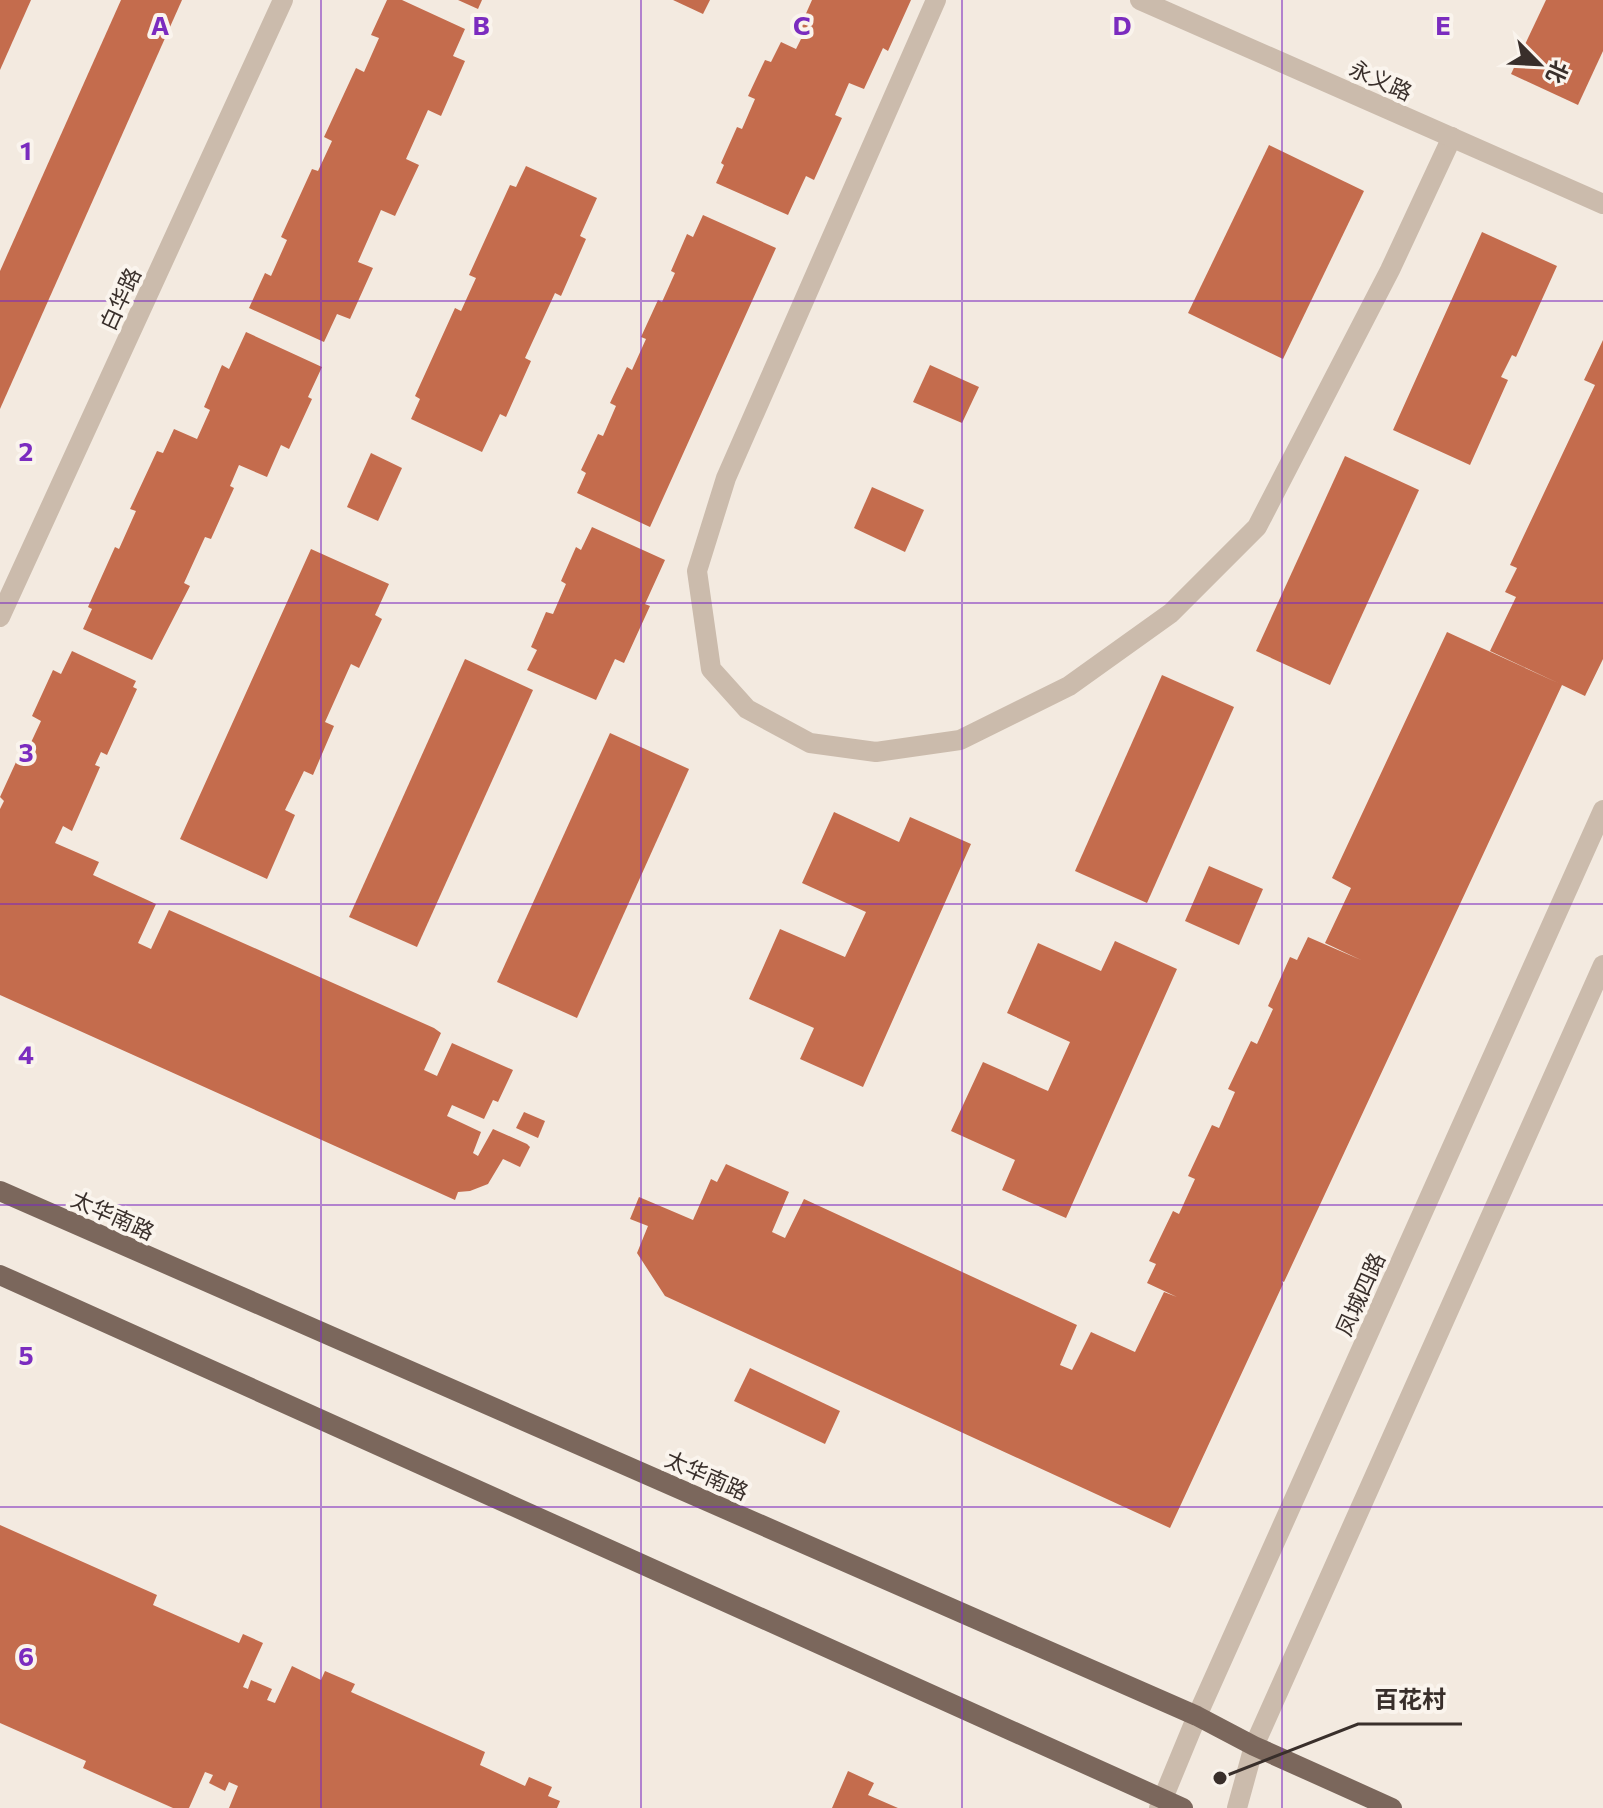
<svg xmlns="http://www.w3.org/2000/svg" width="1603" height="1808" font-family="Commissioner,'Noto Sans SC',sans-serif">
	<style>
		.building { fill: #c46c4d }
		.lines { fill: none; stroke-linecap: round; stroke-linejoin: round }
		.minor { stroke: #cbbbac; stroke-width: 20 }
		.tertiary { stroke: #cbbbac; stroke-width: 20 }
		.primary { stroke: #7b675c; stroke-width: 20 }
		.grid { fill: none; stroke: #7b2cbf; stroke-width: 2; stroke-opacity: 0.55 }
		.labels { text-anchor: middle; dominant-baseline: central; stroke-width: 8; stroke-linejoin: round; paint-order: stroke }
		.street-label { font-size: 22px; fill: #392f2b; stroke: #faf4ed }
		.grid-label { font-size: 26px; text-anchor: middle; font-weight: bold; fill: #7b2cbf; stroke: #faf4ed; stroke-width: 8; stroke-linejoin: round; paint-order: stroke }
		.leader { fill: none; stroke: #392f2b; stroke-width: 3 }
		.callout-dot { fill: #392f2b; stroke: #faf4ed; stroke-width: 3 }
		.callout-label { font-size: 24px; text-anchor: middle; font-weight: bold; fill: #392f2b; stroke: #faf4ed; stroke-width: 8; stroke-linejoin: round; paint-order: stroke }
	</style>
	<rect width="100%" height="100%" fill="#f3eae0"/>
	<g class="building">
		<polygon points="0,0 31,0 0,70"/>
		<polygon points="121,0 182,0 0,409 0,271"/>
		<polygon points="387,0 402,0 465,29 453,56 465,61 441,116 428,110 406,159 419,165 395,216 381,210 358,262 373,268 350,319 337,314 324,342 249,308 265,273 271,276 287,240 281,237 312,169 318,171 332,141 324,137 356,68 364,72 379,38 371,35"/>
		<polygon points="458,0 482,0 478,9"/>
		<polygon points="673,0 710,0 703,14"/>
		<polygon points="812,0 911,0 888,51 883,48 864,89 849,83 835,115 842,118 814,180 806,176 788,215 716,183 724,165 721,163 737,127 742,129 755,99 748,96 765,60 771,62 781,42 796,49 801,39 796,36"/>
		<polygon points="1546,0 1603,0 1603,51 1578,105 1511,74"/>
		<polygon points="1269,145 1364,191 1283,359 1188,313"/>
		<polygon points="526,166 597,198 580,236 586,239 561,296 555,293 525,358 531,361 506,417 500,414 482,452 411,419 420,399 415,396 455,308 461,311 476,278 469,275 510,185 516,187"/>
		<polygon points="703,215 776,248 650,527 577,493 586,473 581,470 598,434 603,436 616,406 610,403 627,367 632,370 646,339 641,337 658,300 662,302 675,273 671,271 687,234 693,237"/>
		<polygon points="1482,232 1557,266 1516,357 1512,355 1501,377 1508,380 1470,465 1393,430"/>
		<polygon points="246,332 322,367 308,397 312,399 289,449 281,445 267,477 239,465 230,486 234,488 211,539 205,537 184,583 190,586 152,660 83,629 92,609 88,607 115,547 119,549 136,511 130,509 157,451 163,453 174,429 197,439 210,410 204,407 222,365 229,369"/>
		<polygon points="1603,340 1603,659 1585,696 1562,685 1284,1282 1282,1281 1283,1284 1170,1528 665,1296 637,1253 648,1226 630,1219 639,1197 693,1220 711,1179 717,1182 726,1164 789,1192 772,1232 785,1238 804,1199 1077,1325 1060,1365 1072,1370 1091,1332 1135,1352 1164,1292 1177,1297 1147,1283 1156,1264 1149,1261 1173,1211 1179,1214 1195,1179 1188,1176 1212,1125 1219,1128 1235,1092 1228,1089 1251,1041 1257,1044 1273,1009 1268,1006 1290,957 1297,960 1308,937 1361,960 1325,943 1351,888 1332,878 1447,632 1558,683 1490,651 1516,597 1505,592 1517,568 1510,565 1595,385 1584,380"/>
		<polygon points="930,365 979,387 962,423 913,402"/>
		<polygon points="371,453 402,468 378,521 347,507"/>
		<polygon points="1345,456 1419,490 1330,685 1256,651"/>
		<polygon points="872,487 924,510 905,552 854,528"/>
		<polygon points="592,527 665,560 645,604 650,606 624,663 615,659 596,700 527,670 537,650 531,647 546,612 553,614 566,584 561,581 576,547 581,550"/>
		<polygon points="311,549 389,584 375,615 382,619 359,668 351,664 325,722 334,726 313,775 304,771 285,810 295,815 267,879 180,839"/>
		<polygon points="72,651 136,681 133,687 137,689 107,755 101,752 95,765 100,767 72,831 63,826 55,843 99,862 93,875 156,904 138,943 151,949 169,910 434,1028 441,1033 424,1070 437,1076 452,1043 513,1070 498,1102 493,1100 484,1119 452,1105 447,1116 481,1132 473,1153 478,1156 493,1129 527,1144 530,1147 520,1167 503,1159 488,1184 470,1191 458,1192 455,1200 0,995 0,809 4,801 0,797 22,749 27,751 41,721 32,716 53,670 61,674"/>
		<polygon points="465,659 533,690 417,947 349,917"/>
		<polygon points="1162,675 1234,707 1147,903 1075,871"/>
		<polygon points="610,733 689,769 577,1018 497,982"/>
		<polygon points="834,812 899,842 910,817 971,844 863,1087 800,1059 814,1028 749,999 780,929 845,957 866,912 802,883"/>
		<polygon points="1209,866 1263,889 1239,945 1185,921"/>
		<polygon points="1115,941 1177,969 1066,1218 1002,1190 1015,1160 951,1131 983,1062 1048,1091 1070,1042 1007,1013 1038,943 1101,971"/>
		<polygon points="524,1112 545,1121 538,1138 516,1128"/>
		<polygon points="750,1368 840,1411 825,1444 734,1401"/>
		<polygon points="0,1525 157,1595 153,1605 239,1643 243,1634 263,1643 243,1687 248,1689 251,1680 272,1689 267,1700 275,1703 292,1666 321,1680 325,1671 355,1684 351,1692 485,1752 480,1765 525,1786 529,1777 552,1787 548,1796 560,1801 557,1808 229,1808 238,1786 229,1782 225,1791 209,1783 213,1775 205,1772 189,1808 173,1808 83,1768 86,1761 0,1723"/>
		<polygon points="848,1771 874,1783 868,1795 898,1808 832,1808"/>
	</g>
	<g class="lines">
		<polyline class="minor" points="936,0 726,478 697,571 711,669 747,709 810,743 876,752 960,740 1069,686 1171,613 1257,527 1390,270 1452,137"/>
		<g class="tertiary">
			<polyline points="1140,0 1603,204"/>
			<polyline points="0,617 283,0"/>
			<polyline points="1159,1808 1197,1716 1603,810"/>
			<polyline points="1237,1808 1254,1746 1603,965"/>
		</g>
		<g class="primary">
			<polyline points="0,1191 1197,1716 1254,1746 1392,1808"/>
			<polyline points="0,1275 1183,1808"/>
		</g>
	</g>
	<path class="grid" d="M321 0V1808M641 0V1808M962 0V1808M1282 0V1808M0 301H1603M0 603H1603M0 904H1603M0 1205H1603M0 1507H1603"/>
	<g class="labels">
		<g class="street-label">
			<text transform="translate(1381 80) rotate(24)">永义路</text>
			<text transform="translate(120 299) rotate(-65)">白华路</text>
			<text transform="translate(113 1215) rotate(24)">太华南路</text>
			<text transform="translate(1360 1294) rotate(-66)">凤城四路</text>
			<text transform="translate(707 1475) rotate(24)">太华南路</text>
		</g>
	</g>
	<g class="grid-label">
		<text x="160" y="35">A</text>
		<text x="481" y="35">B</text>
		<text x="802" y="35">C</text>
		<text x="1122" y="35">D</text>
		<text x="1443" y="35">E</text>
		<text x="26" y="160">1</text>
		<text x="26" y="461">2</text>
		<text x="26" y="762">3</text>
		<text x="26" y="1064">4</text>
		<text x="26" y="1365">5</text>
		<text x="26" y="1666">6</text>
	</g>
	<path class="leader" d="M1220 1778L1358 1724H1462"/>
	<circle class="callout-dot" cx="1220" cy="1778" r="8"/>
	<g class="callout-label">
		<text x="1410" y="1708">百花村</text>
	</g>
	<g transform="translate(1539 64) rotate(114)" stroke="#faf4ed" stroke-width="6" paint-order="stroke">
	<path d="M0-6L14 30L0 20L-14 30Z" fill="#392f2b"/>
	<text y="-12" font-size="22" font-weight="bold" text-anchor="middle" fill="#392f2b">北</text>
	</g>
</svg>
